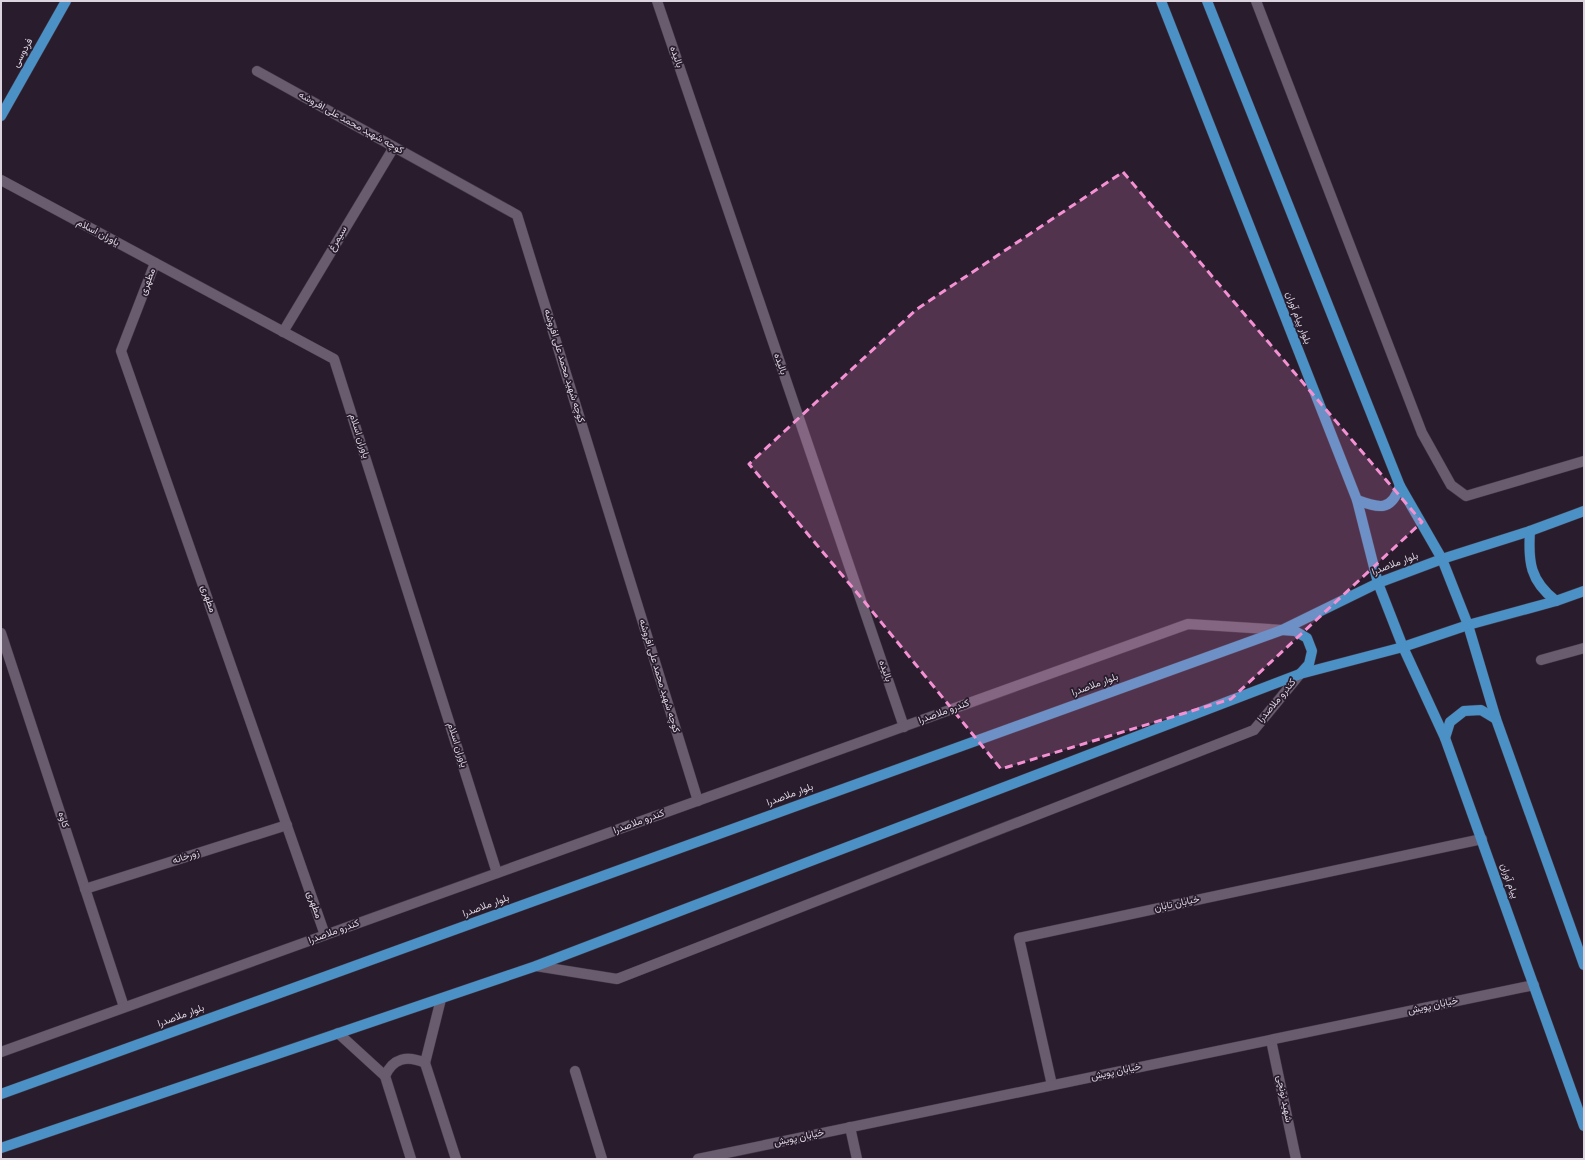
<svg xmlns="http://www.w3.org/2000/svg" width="1585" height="1160" font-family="Overpass,Vazirmatn,sans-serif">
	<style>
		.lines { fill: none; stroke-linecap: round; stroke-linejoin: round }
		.minor-casing { stroke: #413846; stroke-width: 11 }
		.major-casing { stroke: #413846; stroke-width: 11 }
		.minor { stroke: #695c6f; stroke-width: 10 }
		.major { stroke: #4c91c5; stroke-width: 10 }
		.marked { fill: #f491d3; fill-opacity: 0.2; stroke: #f491d3; stroke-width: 3; stroke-dasharray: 8 5; stroke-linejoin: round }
		.labels { text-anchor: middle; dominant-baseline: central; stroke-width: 3.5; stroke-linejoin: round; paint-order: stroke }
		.street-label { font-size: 10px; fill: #dcd5e0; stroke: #281c2d }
	</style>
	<rect width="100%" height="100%" fill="#281c2d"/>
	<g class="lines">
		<defs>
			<g id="minor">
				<polyline points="657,1 904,727"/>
				<polyline points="1256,1 1422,433 1451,485 1466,496 1584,461"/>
				<polyline points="257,71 517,215 698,801"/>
				<polyline points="1,180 334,359 497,873"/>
				<polyline points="155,263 121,351 325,935"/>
				<polyline points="283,332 394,147"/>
				<polyline points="1,633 124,1007"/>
				<polyline points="1541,660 1584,648"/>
				<polyline points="85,889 287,825"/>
				<polyline points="536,966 617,979 1254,730 1300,674"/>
				<polyline points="441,999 425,1063 456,1159"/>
				<polyline points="338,1033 385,1076 411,1159"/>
				<polyline points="1271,1040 1296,1159"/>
				<polyline points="1,1052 1188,624 1282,630"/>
				<polyline points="575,1071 602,1159"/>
				<path d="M385 1076C393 1058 407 1055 425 1063"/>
				<polyline points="1052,1085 1019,938 1482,839"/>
				<polyline points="850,1127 857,1159"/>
				<polyline points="698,1159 1534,985"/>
			</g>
			<g id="major">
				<polyline points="1161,1 1357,500 1378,583 1403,647 1445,738 1584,1126"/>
				<polyline points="1207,1 1400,486 1442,559 1468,625 1496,719 1584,965"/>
				<polyline points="1,116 66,1"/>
				<path d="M1357 500C1379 508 1391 512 1400 486"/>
				<path d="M1530 531C1528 562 1530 581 1556 601"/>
				<polyline points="1282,630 1295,631 1307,638 1312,651 1309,664 1300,674"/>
				<polyline points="1445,738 1450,722 1464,711 1481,710 1496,719"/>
				<polyline points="1,1094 1282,630 1378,583 1442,559 1530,531 1584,511"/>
				<polyline points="1,1148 536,966 1300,674 1403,647 1468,625 1556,601 1584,591"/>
			</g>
		</defs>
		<use href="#minor" class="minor-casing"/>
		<use href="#major" class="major-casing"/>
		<use href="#minor" class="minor"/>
		<use href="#major" class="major"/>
	</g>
	<path class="marked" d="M1123 172 1422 522 1231 699 1001 769 863 600 749 464 917 309Z"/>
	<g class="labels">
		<g class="street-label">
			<text transform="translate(23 53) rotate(-61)">فردوسی</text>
			<text transform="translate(676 57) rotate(71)">بالیده</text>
			<text transform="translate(351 123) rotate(29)">کوچه شهید محمد علی افروشه</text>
			<text transform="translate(98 233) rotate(28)">یاوران اسلام</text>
			<text transform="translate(338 239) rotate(-59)">سیمرغ</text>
			<text transform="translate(148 282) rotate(-69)">مطهری</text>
			<text transform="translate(1298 318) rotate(69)">بلوار پیام آوران</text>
			<text transform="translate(780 364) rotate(71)">بالیده</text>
			<text transform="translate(564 366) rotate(73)">کوچه شهید محمد علی افروشه</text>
			<text transform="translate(359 436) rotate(72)">یاوران اسلام</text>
			<text transform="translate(1395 564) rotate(-21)">بلوار ملاصدرا</text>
			<text transform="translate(208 599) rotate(71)">مطهری</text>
			<text transform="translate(885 671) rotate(71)">بالیده</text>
			<text transform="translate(659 676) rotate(73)">کوچه شهید محمد علی افروشه</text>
			<text transform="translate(1095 685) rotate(-20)">بلوار ملاصدرا</text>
			<text transform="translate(1277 701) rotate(-50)">کندرو ملاصدرا</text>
			<text transform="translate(944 712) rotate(-20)">کندرو ملاصدرا</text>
			<text transform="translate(457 745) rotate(72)">یاوران اسلام</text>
			<text transform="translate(790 795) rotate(-20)">بلوار ملاصدرا</text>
			<text transform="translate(63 820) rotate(72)">کاوه</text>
			<text transform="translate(639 822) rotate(-20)">کندرو ملاصدرا</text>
			<text transform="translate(186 857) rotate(-18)">زورخانه</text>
			<text transform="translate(1509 881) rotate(70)">پیام آوران</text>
			<text transform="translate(1177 904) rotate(-12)">خیابان تابان</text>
			<text transform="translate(314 905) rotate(71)">مطهری</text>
			<text transform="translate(486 906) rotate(-20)">بلوار ملاصدرا</text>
			<text transform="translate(334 932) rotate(-20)">کندرو ملاصدرا</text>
			<text transform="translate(1433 1006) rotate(-12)">خیابان پویش</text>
			<text transform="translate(181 1016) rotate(-20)">بلوار ملاصدرا</text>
			<text transform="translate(1116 1072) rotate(-12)">خیابان پویش</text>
			<text transform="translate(1284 1099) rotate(79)">شهید نونچی</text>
			<text transform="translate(799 1138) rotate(-12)">خیابان پویش</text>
		</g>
	</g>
	<rect width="1585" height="1160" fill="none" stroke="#dcd5e0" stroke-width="4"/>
</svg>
